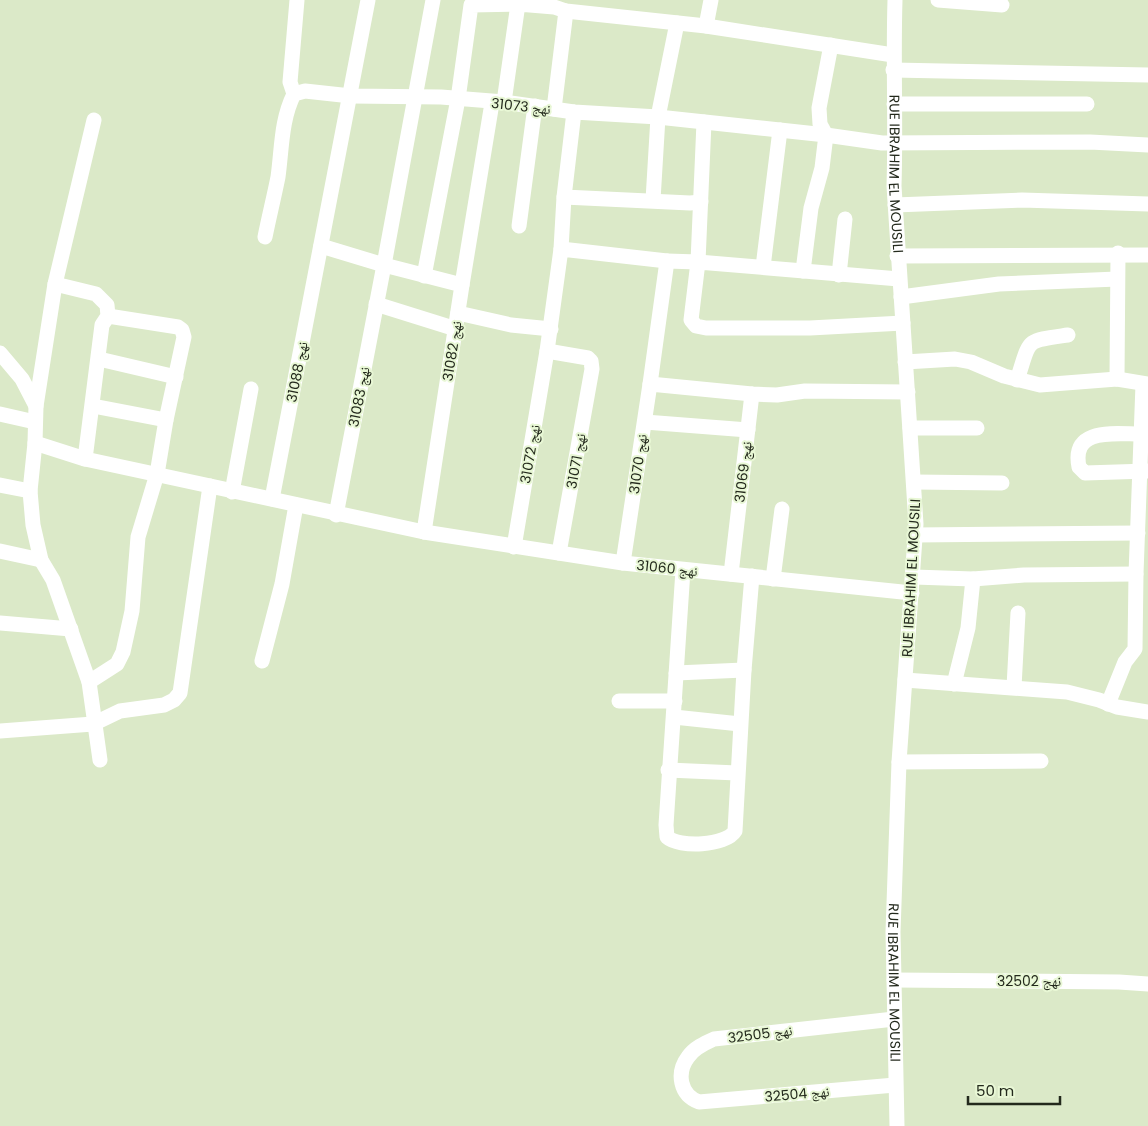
<svg xmlns="http://www.w3.org/2000/svg" width="1148" height="1126" font-family="Poppins,'Noto Naskh Arabic',sans-serif">
	<style>
		.lines { fill: none; stroke-linecap: round; stroke-linejoin: round }
		.minor { stroke: #fff; stroke-width: 15 }
		.labels { text-anchor: middle; dominant-baseline: central; stroke-width: 4; stroke-linejoin: round; paint-order: stroke }
		.street-label { font-size: 14px; fill: #23291c; stroke: #e8f7d5 }
	</style>
	<rect width="100%" height="100%" fill="#dbe9c8"/>
	<g class="lines">
		<g class="minor">
			<path id="s1" d="M895 0C893 62 896 124 894 186L916 524 899 762 893 932 897 1126"/>
			<polyline points="938,0 1002,5"/>
			<polyline points="706,26 711,0"/>
			<polyline points="893,70 1148,75"/>
			<polyline points="294,94 290,82 297,0"/>
			<polyline points="504,102 518,4 554,7 566,11 706,26 893,55"/>
			<polyline points="894,104 1087,104"/>
			<polyline points="554,109 566,11"/>
			<polyline points="574,112 564,197 690,203 701,202"/>
			<polyline points="94,120 55,284 36,406 35,443 30,491 33,525 41,560 53,580 89,682 100,760"/>
			<polyline points="653,200 658,117 677,23"/>
			<polyline points="895,205 1022,200 1148,204"/>
			<polyline points="519,226 535,106"/>
			<path d="M265 237C269 217 274 197 278 177 282 148 281 120 294 94L305 91 351 96 441 97 504 102 574 112 658 117 826 135 882 143 1090 142 1148 145"/>
			<polyline points="321,246 384,265 433,0"/>
			<polyline points="561,249 564,197"/>
			<polyline points="897,256 1148,255"/>
			<polyline points="763,267 780,130"/>
			<polyline points="803,271 811,208 822,168 826,135 820,124 819,108 831,45"/>
			<polyline points="839,275 845,219"/>
			<polyline points="424,276 458,99 471,5 518,4"/>
			<polyline points="899,279 698,262 691,320 696,326 706,328 810,328 903,323"/>
			<polyline points="55,284 96,294 107,305 108,316 102,325 85,459"/>
			<polyline points="462,285 492,103"/>
			<polyline points="901,297 999,284 1117,279"/>
			<polyline points="376,304 456,329"/>
			<polyline points="458,313 511,325 551,329"/>
			<polyline points="0,353 22,379 36,406"/>
			<polyline points="99,359 176,377"/>
			<polyline points="905,362 955,359 971,362 1004,376 1040,385 1117,379 1148,384"/>
			<polyline points="1117,379 1118,253"/>
			<path d="M1017 380C1031 338 1024 341 1068 335"/>
			<polyline points="650,384 667,261 698,262 704,122"/>
			<polyline points="93,406 166,420"/>
			<polyline points="0,414 35,422"/>
			<polyline points="645,422 748,430"/>
			<polyline points="910,428 977,428"/>
			<path d="M1140 434C1115 434 1071 427 1079 467L1085 473 1148 471"/>
			<polyline points="35,443 85,459 424,532 623,563 912,593"/>
			<polyline points="914,482 1002,483"/>
			<polyline points="0,485 30,491"/>
			<polyline points="232,492 251,389"/>
			<polyline points="272,499 368,0"/>
			<polyline points="336,515 384,265 462,285 424,532"/>
			<polyline points="915,535 1138,533"/>
			<polyline points="514,547 547,351"/>
			<polyline points="0,551 41,560"/>
			<polyline points="559,553 592,369 591,361 588,358 547,351 561,249 667,261"/>
			<polyline points="623,563 650,384 752,394 777,395 805,391 908,392"/>
			<path d="M683 570 666 825 667 837C679 848 726 846 735 831L744 670 752 576"/>
			<polyline points="731,574 752,394"/>
			<polyline points="914,577 973,579 1024,575 1136,574"/>
			<polyline points="773,579 782,509"/>
			<polyline points="0,623 71,629"/>
			<polyline points="262,661 282,584 296,505"/>
			<polyline points="676,673 744,670"/>
			<polyline points="905,680 1067,692 1099,700 1117,707 1148,712"/>
			<polyline points="89,682 117,664 123,652 132,611 138,537 157,474 166,420 184,337 182,330 178,327 108,316"/>
			<polyline points="954,684 968,628 973,579"/>
			<polyline points="1014,687 1018,613"/>
			<polyline points="619,701 675,701"/>
			<polyline points="1108,704 1125,662 1135,649 1136,574 1143,384"/>
			<polyline points="674,717 740,724"/>
			<polyline points="0,731 93,724 120,711 164,705 174,700 180,693 210,486"/>
			<polyline points="899,762 1041,761"/>
			<polyline points="668,770 737,773"/>
			<polyline points="894,980 1119,982 1148,984"/>
			<path d="M894 1019 714 1039C705 1043 694 1048 688 1057 676 1073 680 1095 699 1102L895 1085"/>
		</g>
	</g>
	<g class="labels">
		<g class="street-label">
			<text transform="translate(521 106) rotate(6)">نهج 31073</text>
			<text stroke="none"><textPath href="#s1" startOffset="174">RUE IBRAHIM EL MOUSILI</textPath></text>
			<text transform="translate(452 351) rotate(-81)">نهج 31082</text>
			<text transform="translate(297 372) rotate(-79)">نهج 31088</text>
			<text transform="translate(359 397) rotate(-79)">نهج 31083</text>
			<text transform="translate(530 454) rotate(-80)">نهج 31072</text>
			<text transform="translate(576 461) rotate(-80)">نهج 31071</text>
			<text transform="translate(638 464) rotate(-82)">نهج 31070</text>
			<text transform="translate(743 472) rotate(-83)">نهج 31069</text>
			<text transform="translate(667 568) rotate(6)">نهج 31060</text>
			<text transform="translate(911 578) rotate(-87)">RUE IBRAHIM EL MOUSILI</text>
			<text x="1029" y="981">نهج 32502</text>
			<text stroke="none"><textPath href="#s1" startOffset="984">RUE IBRAHIM EL MOUSILI</textPath></text>
			<text transform="translate(760 1034) rotate(-7)">نهج 32505</text>
			<text transform="translate(797 1094) rotate(-5)">نهج 32504</text>
		</g>
	</g>
	<path d="M968 1096v8h92v-8" fill="none" stroke="#23291c" stroke-width="2.5"/>
	<text x="976" y="1096" font-size="15" fill="#23291c" stroke="#e8f7d5" stroke-width="4" paint-order="stroke">50 m</text>
</svg>
